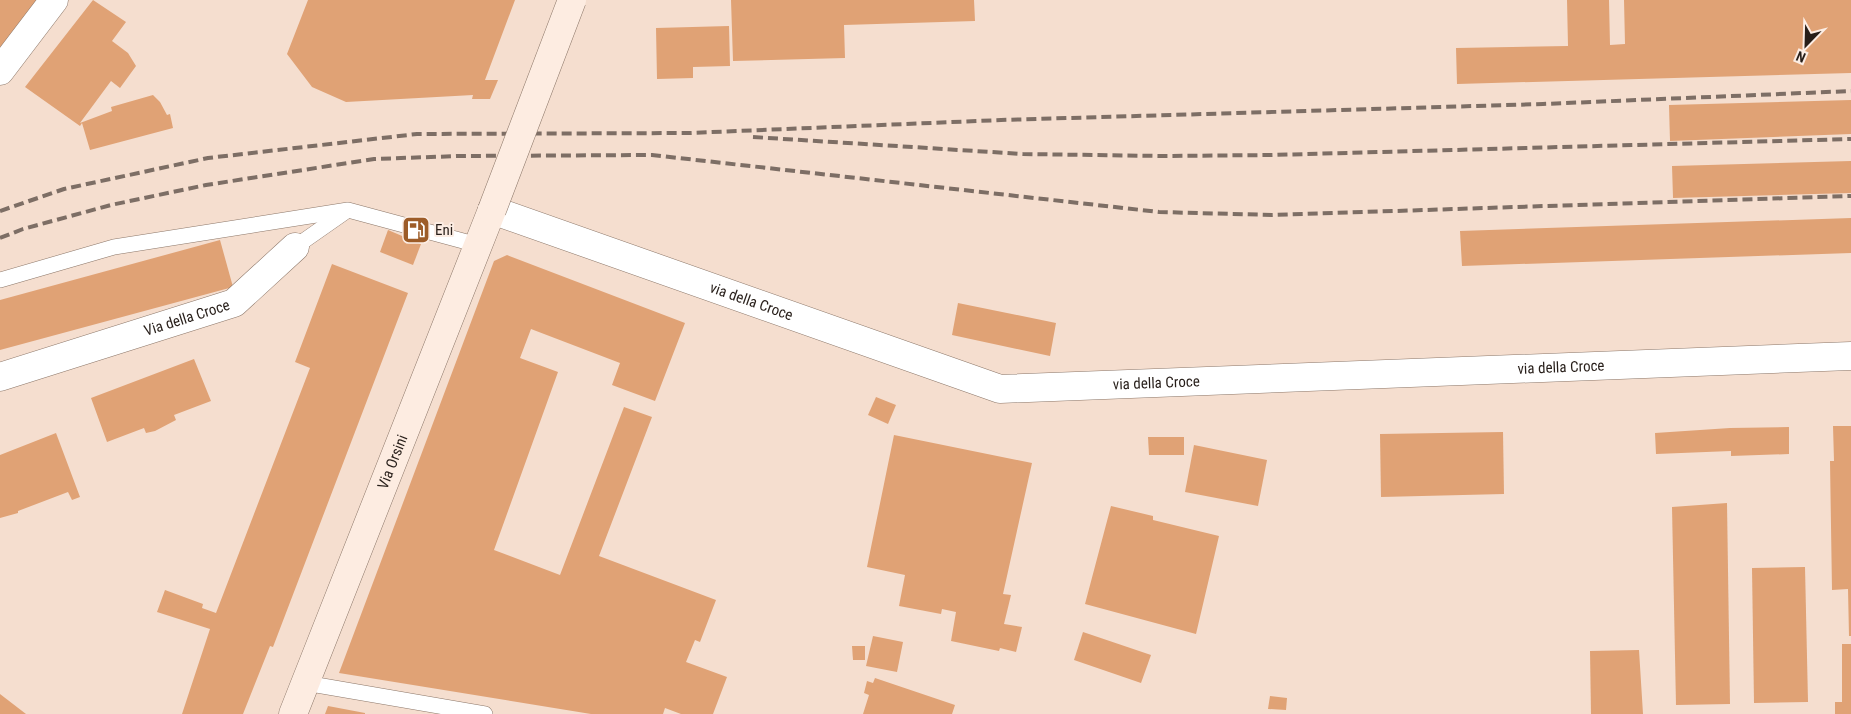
<svg xmlns="http://www.w3.org/2000/svg" width="1851" height="714" font-family="'Roboto Condensed',sans-serif">
	<style>
		.building { fill: #e0a275 }
		.lines { fill: none; stroke-linecap: round; stroke-linejoin: round }
		.lane-casing { stroke: #8c7769; stroke-width: 16 }
		.street-casing { stroke: #8c7769; stroke-width: 29 }
		.secondary-casing { stroke: #8c7769; stroke-width: 29 }
		.lane { stroke: #fff; stroke-width: 15 }
		.street { stroke: #fff; stroke-width: 28 }
		.secondary { stroke: #fdece1; stroke-width: 28 }
		.rail { stroke: #7d6e65; stroke-width: 4; stroke-dasharray: 10 5; stroke-linecap: butt }
		.secondary-bridge-casing { stroke: #8c7769; stroke-width: 29; stroke-linecap: butt }
		.secondary-bridge { stroke: #fdece1; stroke-width: 28 }
		.labels { text-anchor: middle; dominant-baseline: central; stroke-width: 4; stroke-linejoin: round; paint-order: stroke }
		.poi-label { font-size: 15px; fill: #271e19; stroke: #fcede4; text-anchor: start }
		.street-label { font-size: 15px; fill: #271e19; stroke: #fcede4 }
	</style>
	<rect width="100%" height="100%" fill="#f5decf"/>
	<g class="building">
		<polygon points="0,0 40,0 0,55"/>
		<polygon points="93,0 126,22 112,41 128,53 136,66 120,88 111,81 80,123 112,111 111,107 153,95 160,102 167,115 170,114 173,128 90,150 82,123 80,126 25,87"/>
		<polygon points="308,0 515,0 485,80 498,80 490,99 472,99 473,95 346,102 312,87 287,54"/>
		<polygon points="731,0 974,0 975,21 844,25 845,58 733,61"/>
		<polygon points="1567,0 1609,0 1610,45 1625,44 1624,0 1851,0 1851,73 1457,84 1456,48 1568,46"/>
		<polygon points="729,26 730,66 693,67 693,78 657,79 656,28"/>
		<polygon points="1851,100 1851,134 1670,141 1669,105"/>
		<polygon points="1851,161 1851,193 1673,198 1672,166"/>
		<polygon points="1851,218 1851,253 1462,266 1460,231"/>
		<polygon points="388,230 421,244 413,265 380,252"/>
		<polygon points="220,240 233,287 0,350 0,300"/>
		<polygon points="507,255 685,323 655,401 612,385 620,363 531,329 520,358 558,372 494,550 560,575 624,407 652,417 599,556 716,600 700,642 695,640 686,662 727,677 713,714 681,714 665,708 663,714 591,714 339,673 494,261"/>
		<polygon points="332,264 408,293 273,647 270,646 243,714 182,714 210,629 157,612 165,590 203,604 202,608 216,613 310,368 295,362"/>
		<polygon points="958,303 1056,323 1050,356 952,335"/>
		<polygon points="194,359 211,401 174,415 176,420 155,431 146,433 144,428 107,442 91,398"/>
		<polygon points="876,397 896,405 888,424 868,415"/>
		<polygon points="1833,426 1851,426 1851,636 1849,636 1848,589 1832,590 1830,461 1834,461"/>
		<polygon points="1789,427 1789,454 1731,456 1731,451 1656,454 1655,433 1730,428"/>
		<polygon points="1503,432 1504,494 1381,497 1380,434"/>
		<polygon points="56,433 80,497 72,500 68,492 18,511 18,513 0,518 0,455"/>
		<polygon points="894,435 1032,463 1003,594 1011,595 1004,624 1022,627 1016,652 1000,648 999,651 951,641 956,612 942,609 941,614 899,606 905,575 867,567"/>
		<polygon points="1148,437 1184,437 1184,455 1149,455"/>
		<polygon points="1194,445 1267,460 1258,506 1185,492"/>
		<polygon points="1727,503 1730,704 1676,705 1672,507"/>
		<polygon points="1111,506 1153,516 1153,520 1219,536 1196,634 1085,604"/>
		<polygon points="1805,567 1808,702 1754,703 1752,568"/>
		<polygon points="1083,632 1151,655 1141,683 1074,660"/>
		<polygon points="873,636 903,642 897,672 866,666"/>
		<polygon points="1842,644 1851,644 1851,714 1835,714 1835,702 1842,702"/>
		<polygon points="852,646 865,646 865,660 853,660"/>
		<polygon points="1639,650 1643,714 1591,714 1590,651"/>
		<polygon points="875,678 955,705 952,714 863,714 869,695 864,693 867,681 873,683"/>
		<polygon points="0,694 26,714 0,714"/>
		<polygon points="1270,696 1287,698 1286,710 1268,709"/>
		<polygon points="328,706 365,713 365,714 325,714"/>
	</g>
	<g class="lines">
		<defs>
			<g id="lane">
				<polyline points="295,247 345,212"/>
				<polyline points="0,280 114,247 348,210 478,245"/>
				<polyline points="305,683 485,714"/>
			</g>
			<g id="street">
				<polyline points="0,71 54,0"/>
				<path id="s1" d="M492 210 1000 389 1851 356"/>
				<path id="s2" d="M0 377 234 303 295 247"/>
			</g>
			<g id="secondary">
				<path id="s3" d="M293 714 492 210"/>
			</g>
		</defs>
		<use href="#lane" class="lane-casing"/>
		<use href="#street" class="street-casing"/>
		<use href="#secondary" class="secondary-casing"/>
		<use href="#lane" class="lane"/>
		<use href="#street" class="street"/>
		<use href="#secondary" class="secondary"/>
		<g class="rail">
			<polyline points="753,137 1023,154 1162,156 1272,155 1851,139"/>
			<polyline points="0,211 64,189 208,158 417,134 690,133 1001,120 1543,104 1851,91"/>
			<polyline points="0,238 23,229 111,205 206,185 374,159 459,156 652,155 1159,212 1272,215 1851,196"/>
		</g>
		<defs>
			<polyline id="secondary-bridge" points="492,210 572,0"/>
		</defs>
		<use href="#secondary-bridge" class="secondary-bridge-casing"/>
		<use href="#secondary-bridge" class="secondary-bridge"/>
	</g>
	<defs>
		<symbol id="fuel-square" viewBox="-11 -11 22 22"><rect x="-9" y="-9" width="18" height="18" rx="4" fill="#9d5c28" stroke="#fcede4"/><path d="M-5.5-6h7V0h2V4h1.3V-2.5L3-4.5l.8-.8L6-3V5H2.5V1h-1V6h-7ZM-4.2-4.7v3.2H.2V-4.7Z" fill="#fff"/></symbol>
	</defs>
	<g fill-rule="evenodd">
		<use href="#fuel-square" x="400" y="214" width="32" height="32"/>
	</g>
	<g class="labels">
		<g class="poi-label">
			<text x="435" y="230">Eni</text>
		</g>
		<g class="street-label">
			<text stroke="none"><textPath href="#s1" startOffset="275">via della Croce</textPath></text>
			<text stroke="none"><textPath href="#s2" startOffset="196">Via della Croce</textPath></text>
			<text stroke="none"><textPath href="#s1" startOffset="1100">via della Croce</textPath></text>
			<text stroke="none"><textPath href="#s1" startOffset="695">via della Croce</textPath></text>
			<text stroke="none"><textPath href="#s3" startOffset="271">Via Orsini</textPath></text>
		</g>
	</g>
	<g transform="translate(1806 45) rotate(203)" stroke="#fcede4" stroke-width="4" paint-order="stroke">
	<path d="M0-4L9 19L0 12L-9 19Z" fill="#271e19"/>
	<text y="-8" font-size="14" font-weight="bold" text-anchor="middle" fill="#271e19">N</text>
	</g>
</svg>
